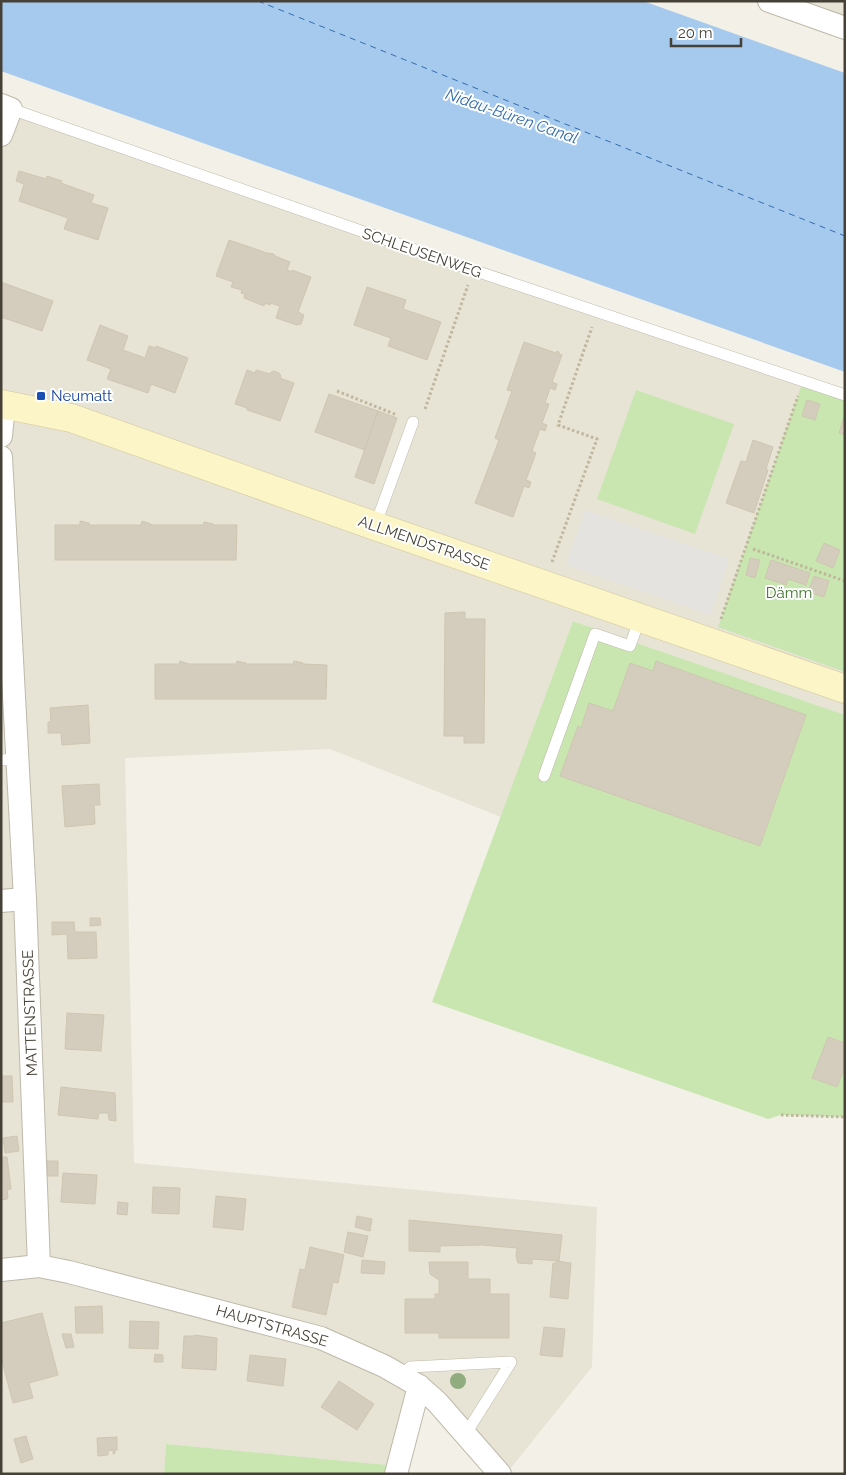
<svg xmlns="http://www.w3.org/2000/svg" width="846" height="1475" font-family="Raleway,sans-serif">
	<style>
		.residential { fill: #e7e3d5 }
		.green { fill: #c9e6b1 }
		.parking { fill: #e4e3df }
		.water { fill: #a6c9ee }
		.lines { fill: none; stroke-linecap: round; stroke-linejoin: round }
		.ferry { stroke: #336eae; stroke-width: 1; stroke-dasharray: 6 5; stroke-linecap: butt }
		.building { fill: #d4cdbd; stroke: #cfc6b1 }
		.lane-casing { stroke: #beb9aa; stroke-width: 12 }
		.street-casing { stroke: #beb9aa; stroke-width: 24 }
		.secondary-casing { stroke: #d1c798; stroke-width: 29 }
		.path { stroke: #bfb69c; stroke-width: 3; stroke-dasharray: 2.5 2.5; stroke-linecap: butt }
		.lane { stroke: #fff; stroke-width: 11 }
		.street { stroke: #fff; stroke-width: 22 }
		.secondary { stroke: #fcf5c8; stroke-width: 28 }
		.tree { fill: #91ad80 }
		.transit-dot { fill: #1a4fb4; stroke: #fff; stroke-width: 2 }
		.labels { text-anchor: middle; dominant-baseline: central; stroke-width: 4; stroke-linejoin: round; paint-order: stroke }
		.street-label { font-size: 15px; fill: #464136; stroke: #fff }
		.transit-label { font-size: 15px; fill: #164399; stroke: #fff; text-anchor: start }
		.park-label { font-size: 15px; fill: #40762c; stroke: #fff }
		.water-label { font-size: 16px; font-style: italic; fill: #336eae; stroke: #fff }
	</style>
	<rect width="100%" height="100%" fill="#f3f1e7"/>
	<g class="residential">
		<polygon points="769,1 845,1 845,28"/>
		<polygon points="1,105 845,395 845,715 573,621 501,817 330,749 125,758 134,1163 597,1207 592,1367 506,1474 419,1386 398,1466 166,1444 164,1474 1,1474"/>
	</g>
	<g class="green">
		<polygon points="803,381 845,396 845,672 718,627"/>
		<polygon points="636,390 734,424 695,534 597,499"/>
		<polygon points="573,621 845,715 845,1117 781,1115 768,1119 432,1002"/>
		<polygon points="166,1444 398,1466 396,1474 164,1474"/>
	</g>
	<polygon class="parking" points="585,510 729,559 711,615 566,565"/>
	<polygon class="water" points="1,1 643,1 845,73 845,372 1,71"/>
	<g class="lines">
		<polyline class="ferry" points="258,1 845,236"/>
	</g>
	<g class="building">
		<polygon points="19,171 46,179 47,176 62,181 61,183 94,195 91,203 108,208 98,240 64,229 68,218 19,201 24,184 16,181"/>
		<polygon points="229,240 267,253 274,254 275,256 290,262 287,270 292,272 292,270 311,277 298,312 304,315 301,324 297,325 276,318 280,306 270,303 270,305 265,303 264,306 244,298 245,294 241,293 242,290 231,287 233,282 216,276"/>
		<polygon points="1,282 53,301 42,331 1,317"/>
		<polygon points="367,287 406,300 403,309 441,322 427,360 388,346 391,338 354,325"/>
		<polygon points="100,325 128,336 123,350 145,358 149,346 156,348 156,346 188,358 175,393 151,384 148,393 107,379 111,369 87,360"/>
		<polygon points="524,342 556,353 557,351 559,352 559,354 562,355 552,382 557,384 555,390 550,388 545,403 549,404 542,423 547,425 545,431 540,429 532,451 536,453 526,480 531,482 529,488 524,486 513,517 475,503 499,440 495,438 512,391 507,390"/>
		<polygon points="247,370 255,373 256,370 270,374 271,372 274,371 279,373 281,376 280,378 294,383 280,421 247,410 247,408 235,404"/>
		<polygon points="329,394 378,411 365,450 315,432"/>
		<polygon points="807,400 820,404 815,420 802,416"/>
		<polygon points="378,411 397,418 374,484 355,477"/>
		<polygon points="844,417 845,417 845,435 839,433"/>
		<polygon points="753,440 773,447 766,469 768,470 754,513 726,503 741,461 746,462"/>
		<polygon points="80,521 89,523 89,525 141,525 142,521 151,524 151,525 203,525 204,522 213,524 213,525 237,525 236,560 55,560 55,525 80,525"/>
		<polygon points="824,543 840,550 833,568 816,561"/>
		<polygon points="750,558 760,560 755,578 746,575"/>
		<polygon points="771,560 810,573 806,585 788,579 786,585 765,578"/>
		<polygon points="814,576 829,581 824,597 808,592"/>
		<polygon points="465,612 465,619 485,619 484,743 464,743 464,736 444,736 445,613"/>
		<polygon points="180,661 189,664 236,664 237,661 246,663 246,664 293,664 294,661 303,663 303,664 327,665 326,699 155,699 155,664 179,664"/>
		<polygon points="656,661 806,715 760,846 560,776 578,726 581,728 589,703 613,711 630,663 653,671"/>
		<polygon points="88,705 90,743 62,745 61,733 48,733 48,722 51,722 50,708"/>
		<polygon points="99,784 100,805 94,805 95,824 65,827 62,786"/>
		<polygon points="90,918 100,918 101,925 90,926"/>
		<polygon points="52,922 74,922 75,932 96,932 97,958 68,959 67,934 52,935"/>
		<polygon points="67,1013 104,1015 101,1051 65,1049"/>
		<polygon points="828,1037 845,1043 845,1067 837,1087 812,1078"/>
		<polygon points="1,1076 12,1076 13,1102 1,1102"/>
		<polygon points="61,1087 115,1093 116,1121 109,1120 108,1113 99,1113 98,1119 58,1115"/>
		<polygon points="17,1136 19,1151 5,1153 3,1138"/>
		<polygon points="1,1157 7,1157 11,1189 7,1190 8,1197 7,1199 1,1200"/>
		<rect x="47" y="1161" width="11" height="15"/>
		<polygon points="63,1173 97,1175 95,1204 61,1202"/>
		<polygon points="153,1187 180,1188 179,1214 152,1213"/>
		<polygon points="216,1196 246,1199 243,1230 213,1227"/>
		<polygon points="118,1202 128,1203 127,1215 117,1214"/>
		<polygon points="357,1216 372,1219 370,1231 355,1227"/>
		<polygon points="409,1220 562,1235 559,1261 532,1259 532,1264 518,1263 516,1256 517,1248 482,1245 440,1246 440,1252 409,1251"/>
		<polygon points="348,1232 368,1236 363,1257 344,1252"/>
		<polygon points="310,1247 344,1255 338,1283 333,1282 326,1315 292,1307 300,1269 305,1270"/>
		<polygon points="362,1260 385,1262 384,1274 361,1273"/>
		<polygon points="556,1261 571,1263 568,1299 550,1297 553,1263 556,1263"/>
		<polygon points="429,1262 468,1262 468,1279 490,1279 490,1294 509,1294 509,1338 439,1338 439,1333 405,1333 405,1299 435,1299 435,1294 439,1294 439,1280 430,1274"/>
		<polygon points="102,1306 103,1333 76,1333 75,1307"/>
		<polygon points="42,1313 58,1375 29,1383 33,1398 13,1403 1,1357 1,1323"/>
		<polygon points="130,1321 159,1322 158,1349 129,1348"/>
		<polygon points="544,1327 565,1329 562,1357 540,1355"/>
		<polygon points="62,1334 71,1334 74,1347 66,1348"/>
		<polygon points="194,1335 217,1338 216,1370 182,1368 184,1336 194,1336"/>
		<polygon points="155,1354 163,1355 163,1362 154,1362"/>
		<polygon points="250,1355 286,1359 283,1386 247,1381"/>
		<polygon points="339,1381 374,1404 357,1430 321,1407"/>
		<polygon points="26,1436 33,1459 21,1463 14,1439"/>
		<polygon points="117,1437 117,1450 115,1450 115,1453 113,1454 113,1450 108,1451 108,1455 98,1456 97,1438"/>
	</g>
	<g class="lines">
		<defs>
			<g id="lane">
				<polyline points="11,109 473,270 845,395"/>
				<polyline points="375,526 413,422"/>
				<polyline points="1,760 17,759"/>
				<polyline points="544,776 595,634 630,646 640,618"/>
				<polyline points="403,1377 410,1367 511,1362 465,1435"/>
			</g>
			<g id="street">
				<polyline points="769,1 845,28"/>
				<polyline points="1,105 11,109 1,135"/>
				<polyline points="1,436 4,405"/>
				<polyline points="1,457 25,899 39,1266"/>
				<polyline points="1,901 25,899"/>
				<polyline points="1,1270 39,1266 69,1272 321,1338 384,1366 419,1386 437,1402 500,1474"/>
				<polyline points="396,1474 419,1386"/>
			</g>
			<polyline id="secondary" points="1,404 71,418 375,526 845,689"/>
		</defs>
		<use href="#lane" class="lane-casing"/>
		<use href="#street" class="street-casing"/>
		<use href="#secondary" class="secondary-casing"/>
		<g class="path">
			<polyline points="337,391 397,415"/>
			<polyline points="425,409 468,285"/>
			<polyline points="753,549 845,581"/>
			<polyline points="552,562 597,439 558,425 592,327"/>
			<polyline points="721,619 798,396"/>
			<polyline points="781,1115 845,1117"/>
		</g>
		<use href="#lane" class="lane"/>
		<use href="#street" class="street"/>
		<use href="#secondary" class="secondary"/>
	</g>
	<circle class="tree" cx="458" cy="1381" r="8"/>
	<rect class="transit-dot" x="36" y="391" width="10" height="10" rx="2.5"/>
	<g class="labels">
		<g class="street-label">
			<text transform="translate(422 253) rotate(19)">SCHLEUSENWEG</text>
			<text transform="translate(424 543) rotate(19)">ALLMENDSTRASSE</text>
			<text transform="translate(30 1013) rotate(-92)">MATTENSTRASSE</text>
			<text transform="translate(272 1326) rotate(16)">HAUPTSTRASSE</text>
		</g>
		<g class="transit-label">
			<text x="51" y="396">Neumatt</text>
		</g>
		<g class="park-label">
			<text x="789" y="593">Dämm</text>
		</g>
		<g class="water-label">
			<text transform="translate(512 116) rotate(19)">Nidau-Büren Canal</text>
		</g>
	</g>
	<rect width="846" height="1475" fill="none" stroke="#464136" stroke-width="5"/>
	<path d="M671 38v8h70v-8" fill="none" stroke="#464136" stroke-width="2.5"/>
	<text x="678" y="38" font-size="15" fill="#464136" stroke="#ffffff" stroke-width="4" paint-order="stroke">20 m</text>
</svg>
